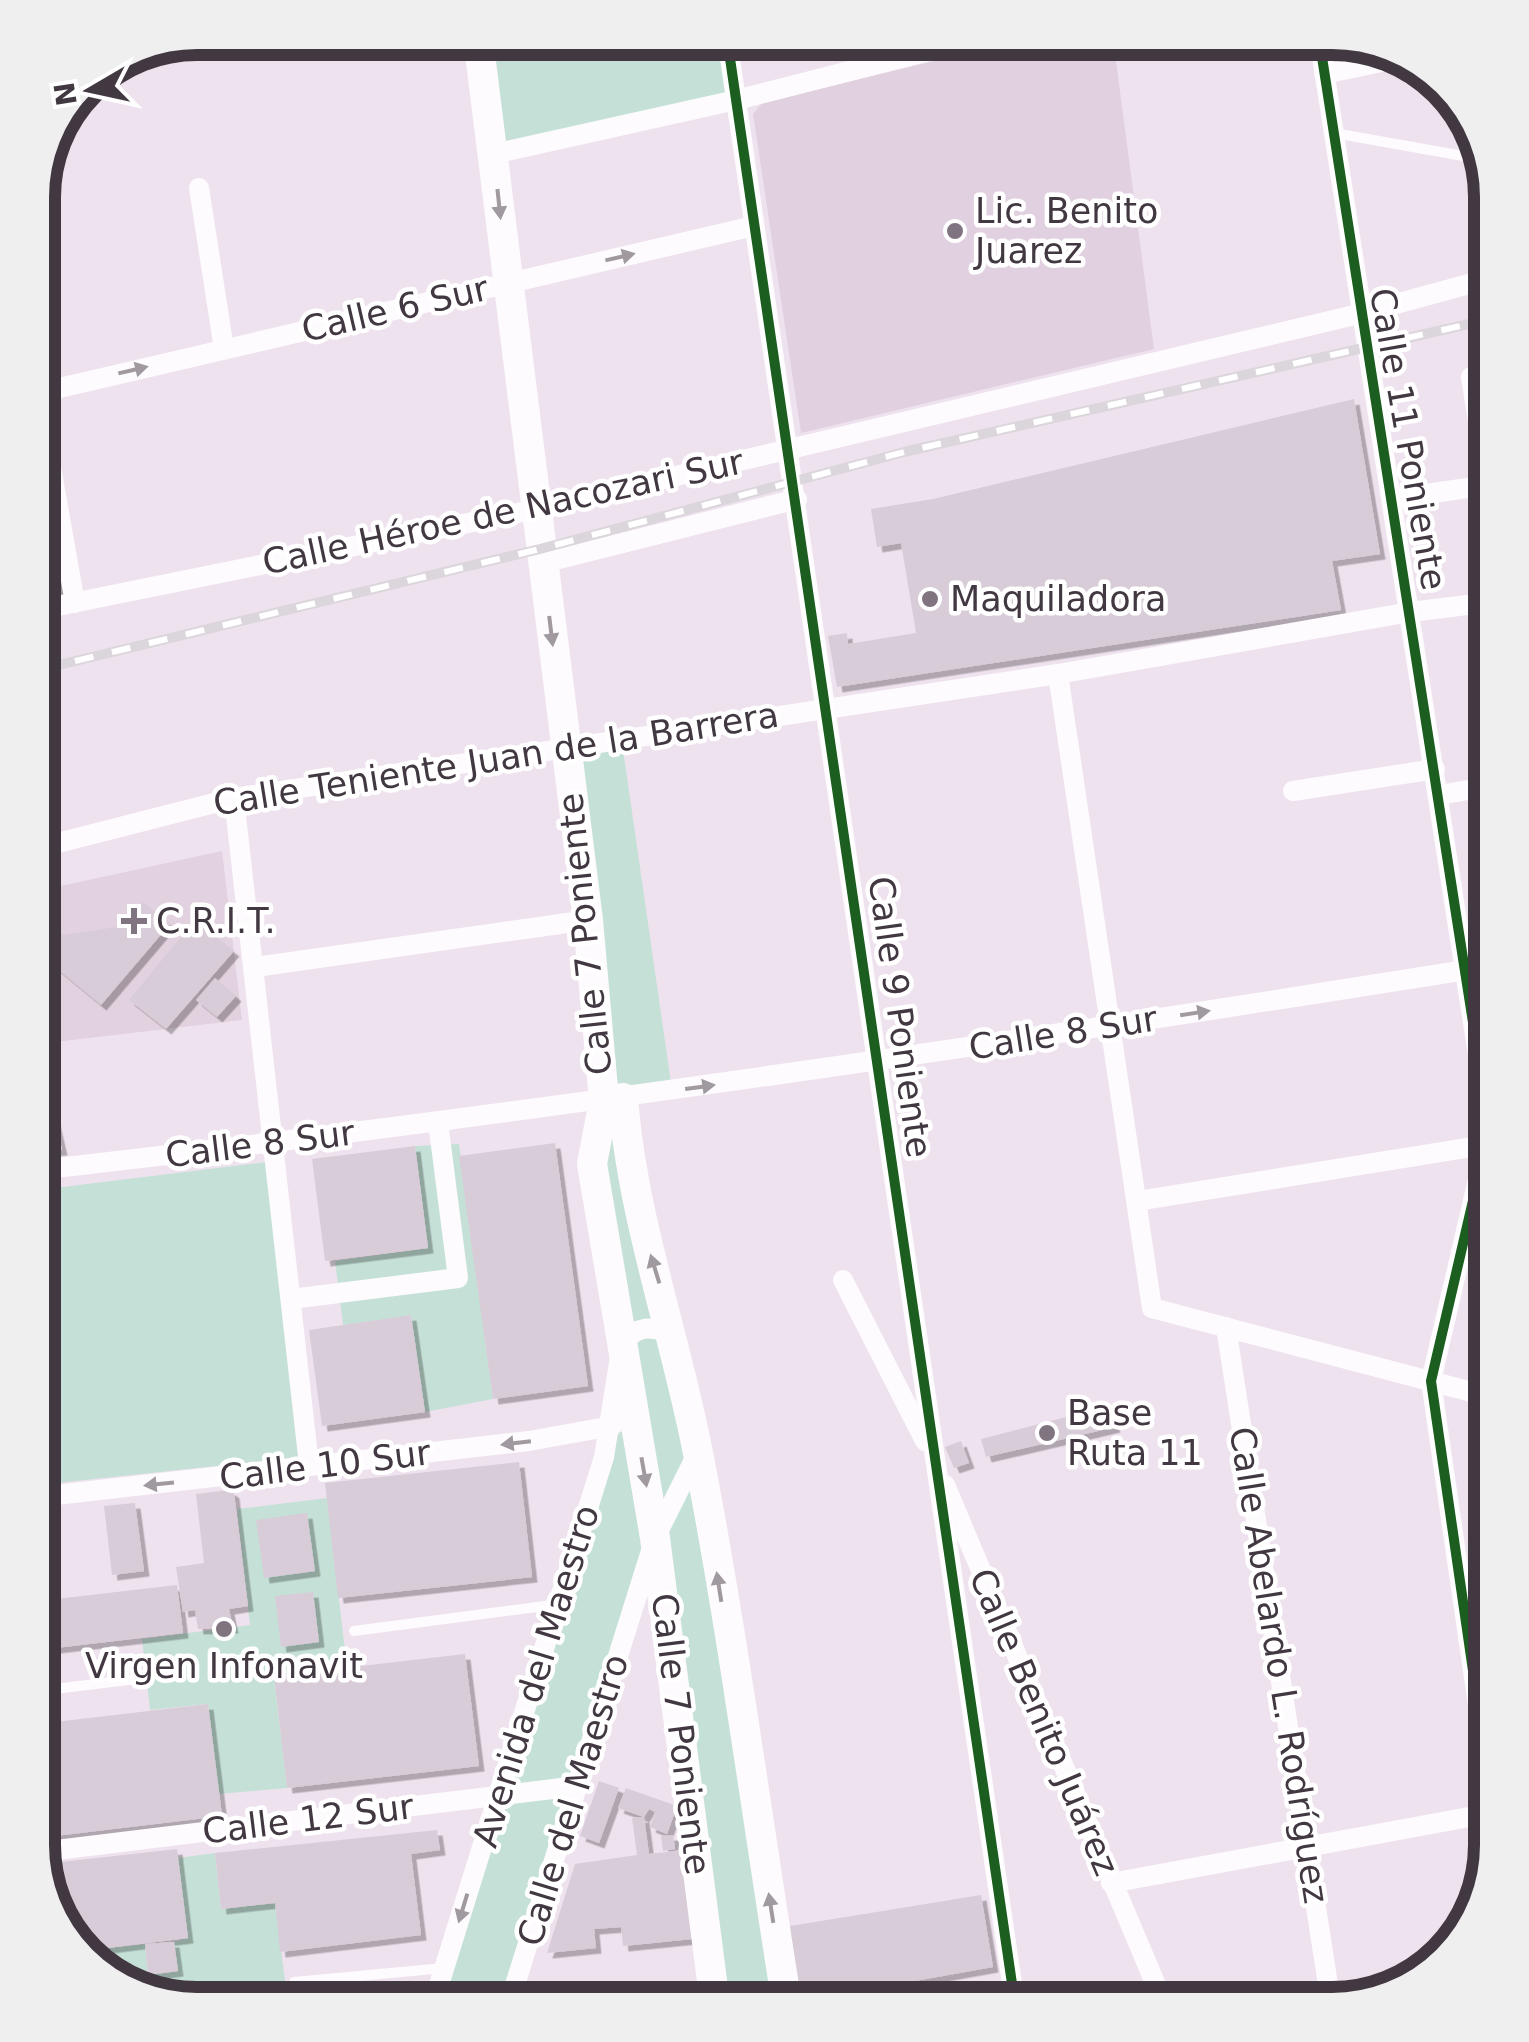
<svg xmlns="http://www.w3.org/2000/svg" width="1529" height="2042" font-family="'DejaVu Sans',sans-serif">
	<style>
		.commercial { fill: #e1d1e0 }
		.medical { fill: #e2d1df }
		.green { fill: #c5e1d7 }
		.building { fill: #d7ccd7; filter: url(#shadow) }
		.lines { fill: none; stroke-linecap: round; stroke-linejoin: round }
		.service { stroke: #fdfbfd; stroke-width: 10 }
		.minor { stroke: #fdfbfd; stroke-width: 20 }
		.secondary { stroke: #fdfbfd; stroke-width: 30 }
		.rail-casing { stroke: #dbd6db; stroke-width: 10 }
		.rail { stroke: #fff; stroke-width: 6; stroke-dasharray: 19; stroke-linecap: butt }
		.cycleway-casing { stroke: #fff; stroke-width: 16 }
		.cycleway { stroke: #1b5e20; stroke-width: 10 }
		.oneway { fill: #a09aa0 }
		.poi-dot { fill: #7f747f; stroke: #fff; stroke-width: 4 }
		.labels { text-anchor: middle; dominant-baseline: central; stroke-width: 9; stroke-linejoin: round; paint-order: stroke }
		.poi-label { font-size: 35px; fill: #423842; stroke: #fff; text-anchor: start }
		.street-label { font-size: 35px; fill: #423842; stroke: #fff }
		.rim { fill: none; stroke: #423842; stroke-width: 12 }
	</style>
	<defs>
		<filter id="shadow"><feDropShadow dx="5.5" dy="5.5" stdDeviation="0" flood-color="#0004"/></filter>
	</defs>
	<rect width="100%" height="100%" fill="#efe2ef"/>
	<polygon class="commercial" points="1030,38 1113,38 1154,349 801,433 753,114 763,102"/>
	<g class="medical">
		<polygon points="38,431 66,594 38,600"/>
		<polygon points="222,851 242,1020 38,1044 38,891"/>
	</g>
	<g class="green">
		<polygon points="483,38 720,38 730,94 500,148"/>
		<polygon points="623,749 671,1083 611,1096 570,756"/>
		<polygon points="621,1104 785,2004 716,2004 596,1144"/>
		<polygon points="459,1144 493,1399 425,1412 411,1316 343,1325 335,1261 428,1248 415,1146"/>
		<polygon points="267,1162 300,1457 38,1485 38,1190"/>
		<polygon points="619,1432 635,1433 642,1550 506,2004 435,2004"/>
		<polygon points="327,1498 347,1667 274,1676 287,1788 219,1794 208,1704 150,1710 142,1639 250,1625 237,1509"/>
		<polygon points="215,1853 221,1909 275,1903 288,2004 187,2004 117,1983 83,1951 145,1944 148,1975 178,1971 174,1942 188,1937 177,1858"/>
	</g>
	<g class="building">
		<polygon points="1354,399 1380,554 1332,561 1341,610 837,687 828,636 847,633 848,644 916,633 901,543 877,547 871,509 933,499"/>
		<polygon points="38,489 51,549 38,552"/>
		<polygon points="52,551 59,589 43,592 38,553"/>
		<polygon points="1491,891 1491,923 1474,926 1469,895"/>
		<polygon points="143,902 170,924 101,1005 38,953 38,945 52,925 64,935 124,926"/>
		<polygon points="194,921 234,951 166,1029 129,1000"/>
		<polygon points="215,978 236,996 217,1017 196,1000"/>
		<polygon points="43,1068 62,1150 38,1152 38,1069"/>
		<polygon points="555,1143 588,1386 493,1399 459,1156"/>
		<polygon points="415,1146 428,1248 325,1261 312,1159"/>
		<polygon points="411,1315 425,1412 322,1426 309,1330"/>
		<polygon points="1105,1407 1115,1427 986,1457 981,1439"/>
		<polygon points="961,1441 969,1463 954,1468 945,1447"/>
		<polygon points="519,1462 532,1577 338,1598 325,1483"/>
		<polygon points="230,1490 234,1493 248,1606 229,1609 233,1628 198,1629 195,1610 183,1612 176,1567 204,1563 196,1494"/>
		<polygon points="135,1503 144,1571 112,1575 104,1506"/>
		<polygon points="307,1513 315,1571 264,1578 256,1520"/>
		<polygon points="44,1514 48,1541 38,1542 38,1515"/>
		<polygon points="177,1585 183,1633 38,1650 38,1601"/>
		<polygon points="313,1592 319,1642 281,1647 275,1596"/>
		<polygon points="465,1654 479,1766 287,1788 274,1676"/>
		<polygon points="208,1704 222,1816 38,1838 38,1724"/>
		<polygon points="599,1781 619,1788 599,1843 580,1836"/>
		<polygon points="626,1788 677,1806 667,1834 650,1827 655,1812 649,1809 644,1817 618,1808"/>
		<polygon points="644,1817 649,1854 683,1850 692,1939 623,1946 621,1927 594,1929 596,1948 547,1953 575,1864 637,1855 632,1818"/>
		<polygon points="437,1830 440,1850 411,1854 421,1935 280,1952 275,1903 221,1909 215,1853"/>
		<polygon points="673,1835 675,1849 663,1851 661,1836"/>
		<polygon points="177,1849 188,1938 83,1951 64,1933 43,1864"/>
		<polygon points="981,1895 993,1967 797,2002 784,1927"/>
		<polygon points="174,1942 178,1971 148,1975 145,1944"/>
	</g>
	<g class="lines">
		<g class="service">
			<polyline points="1334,133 1480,159"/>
			<polyline points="354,1631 560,1604"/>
			<polyline points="38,1691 137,1679"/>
			<polyline points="294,1982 444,1968"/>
		</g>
		<g class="minor">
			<polyline points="727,38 1015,2004"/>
			<polyline points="1319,38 1487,1112 1486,1145 1431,1381 1491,1795"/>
			<polyline points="1324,74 1405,57"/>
			<polyline points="493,154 736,100 980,38"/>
			<polyline points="199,188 224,349"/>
			<polyline points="38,393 754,226"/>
			<polyline points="38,394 75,603"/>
			<polyline points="1392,499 1488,485 1471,377"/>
			<polyline points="543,563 797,499"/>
			<polyline points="38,610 537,509 1359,314 1491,278"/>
			<polyline points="1058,674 1152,1308 1491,1397"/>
			<polyline points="1293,791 1435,769"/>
			<polyline points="1439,795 1491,786"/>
			<polyline points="234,798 309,1465"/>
			<polyline points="38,848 234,798 1058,674 1410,612 1491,602"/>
			<polyline points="255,967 588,920"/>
			<path d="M38 1170C524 1115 1008 1043 1491 966"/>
			<polyline points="1137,1201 1491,1144"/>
			<polyline points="843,1280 925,1441"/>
			<polyline points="291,1299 458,1278 438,1122"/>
			<polyline points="1226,1327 1331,2004"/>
			<polyline points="945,1485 1164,2004"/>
			<polyline points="38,1497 529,1441 612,1426"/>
			<polyline points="40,1852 577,1786"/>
			<polyline points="1111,1883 1491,1813"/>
			<path d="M433 2004 604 1457 622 1344C638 1324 649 1327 673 1333"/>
			<polyline points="509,2004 655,1538 697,1454"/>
		</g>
		<g class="secondary">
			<polyline points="478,38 588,920 604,1100 592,1164 655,1538 715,2004"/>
			<path d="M623 1098C632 1216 674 1332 697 1448 733 1632 757 1819 787 2004"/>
		</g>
		<defs>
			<polyline id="rail" points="38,670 540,549 908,451 1491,319"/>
		</defs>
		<use href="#rail" class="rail-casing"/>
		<use href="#rail" class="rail"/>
		<defs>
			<g id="cycleway">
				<polyline points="727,38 1015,2004"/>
				<polyline points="1319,38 1487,1112 1486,1145 1431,1381 1491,1795"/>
			</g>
		</defs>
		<use href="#cycleway" class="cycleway-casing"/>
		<use href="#cycleway" class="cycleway"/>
	</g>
	<defs><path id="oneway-solid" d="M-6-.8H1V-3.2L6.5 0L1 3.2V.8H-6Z" transform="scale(2.5)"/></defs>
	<g class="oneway">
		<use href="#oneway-solid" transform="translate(499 204) rotate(84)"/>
		<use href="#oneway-solid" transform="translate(620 257) rotate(-13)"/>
		<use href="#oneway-solid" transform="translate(133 370) rotate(-13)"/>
		<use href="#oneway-solid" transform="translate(551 631) rotate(83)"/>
		<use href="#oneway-solid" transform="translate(1195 1013) rotate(-9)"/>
		<use href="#oneway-solid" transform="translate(700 1087) rotate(-8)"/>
		<use href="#oneway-solid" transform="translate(655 1269) rotate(-107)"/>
		<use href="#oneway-solid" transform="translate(516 1443) rotate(173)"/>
		<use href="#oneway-solid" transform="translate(644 1472) rotate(80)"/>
		<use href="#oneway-solid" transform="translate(159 1484) rotate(174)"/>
		<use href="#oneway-solid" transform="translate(719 1587) rotate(-99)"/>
		<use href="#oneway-solid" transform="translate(463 1908) rotate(107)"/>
		<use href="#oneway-solid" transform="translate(771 1908) rotate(-99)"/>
	</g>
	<g class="poi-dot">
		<circle cx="955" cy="231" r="10"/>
		<circle cx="930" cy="599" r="10"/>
		<path d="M129 906h10v10h10v10h-10v10h-10v-10h-10v-10h10z"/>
		<circle cx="1047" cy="1433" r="10"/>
		<circle cx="224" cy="1629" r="10"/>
	</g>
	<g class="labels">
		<g class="poi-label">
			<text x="975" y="211">Lic. Benito<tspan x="975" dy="40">Juarez</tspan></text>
			<text x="950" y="599">Maquiladora</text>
			<text x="156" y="921">C.R.I.T.</text>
			<text x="1067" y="1413">Base<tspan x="1067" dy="40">Ruta 11</tspan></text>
			<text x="224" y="1666" text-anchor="middle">Virgen Infonavit</text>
		</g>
		<g class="street-label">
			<text transform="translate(395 309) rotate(-13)">Calle 6 Sur</text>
			<text transform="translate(1408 439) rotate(80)">Calle 11 Poniente</text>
			<text transform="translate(503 512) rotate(-12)">Calle Héroe de Nacozari Sur</text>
			<text transform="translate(496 759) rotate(-9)">Calle Teniente Juan de la Barrera</text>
			<text transform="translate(585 934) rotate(-96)">Calle 7 Poniente</text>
			<text transform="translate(900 1017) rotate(82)">Calle 9 Poniente</text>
			<text transform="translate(1063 1033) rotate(-9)">Calle 8 Sur</text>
			<text transform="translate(260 1144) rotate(-7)">Calle 8 Sur</text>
			<text transform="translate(325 1465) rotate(-7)">Calle 10 Sur</text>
			<text transform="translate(1279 1665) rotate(81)">Calle Abelardo L. Rodríguez</text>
			<text transform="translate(536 1676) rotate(-73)">Avenida del Maestro</text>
			<text transform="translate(1044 1722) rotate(67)">Calle Benito Juárez</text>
			<text transform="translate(681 1734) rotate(83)">Calle 7 Poniente</text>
			<text transform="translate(573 1800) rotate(-73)">Calle del Maestro</text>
			<text transform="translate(308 1819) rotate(-7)">Calle 12 Sur</text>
		</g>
	</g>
	<path d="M0 0H1529V2042H0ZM197 55H1332A142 142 0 0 1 1474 197V1845A142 142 0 0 1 1332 1987H197A142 142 0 0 1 55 1845V197A142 142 0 0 1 197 55Z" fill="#f0eff0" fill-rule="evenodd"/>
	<path class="rim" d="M197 55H1332A142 142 0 0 1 1474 197V1845A142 142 0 0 1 1332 1987H197A142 142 0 0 1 55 1845V197A142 142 0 0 1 197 55Z"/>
	<g transform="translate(90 90) rotate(261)" stroke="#ffffff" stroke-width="8" paint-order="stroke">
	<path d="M0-8L18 38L0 25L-18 38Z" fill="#423842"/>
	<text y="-15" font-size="28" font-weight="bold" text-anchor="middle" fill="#423842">N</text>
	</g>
</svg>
